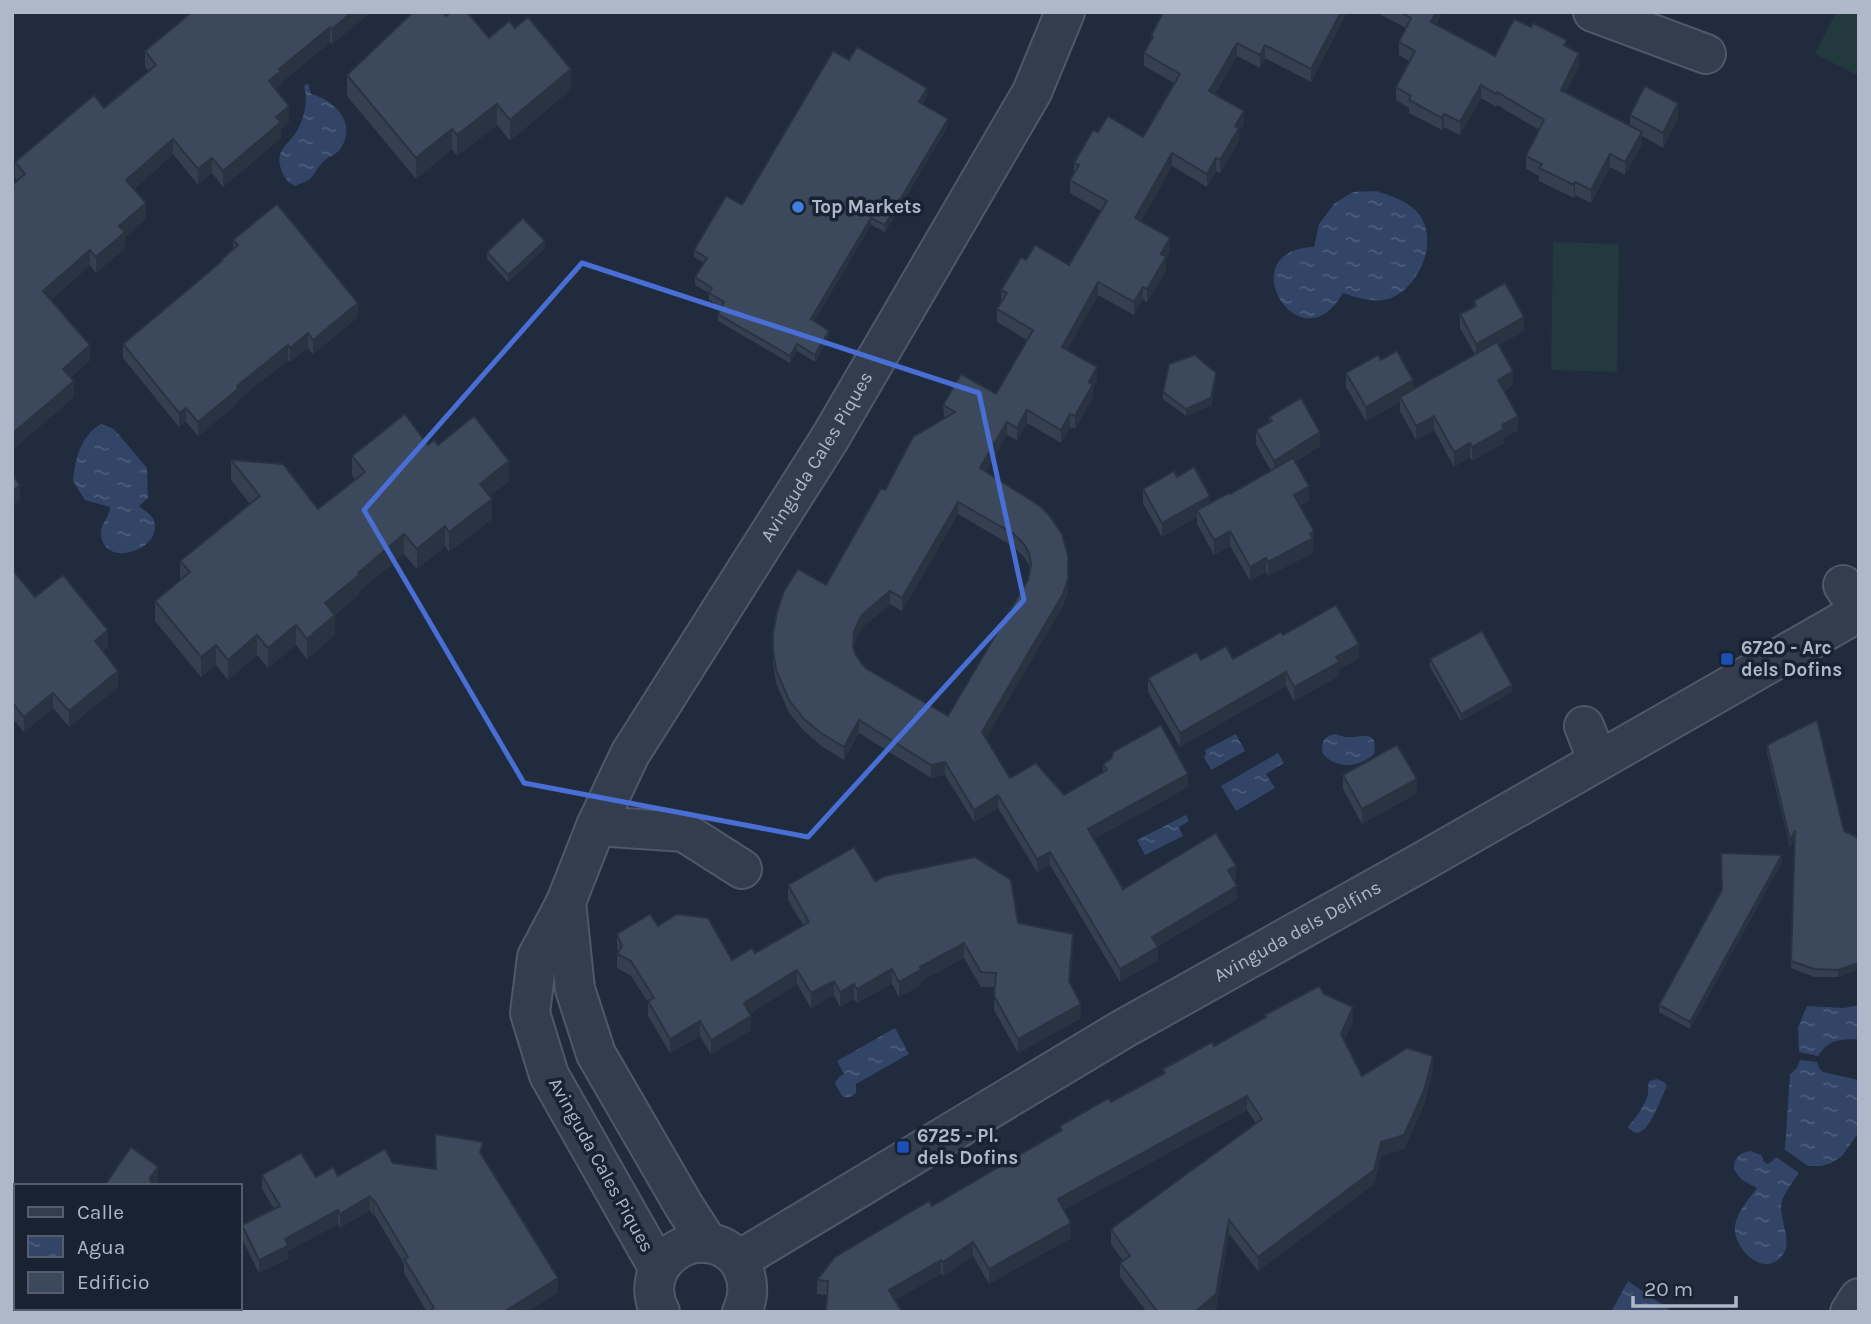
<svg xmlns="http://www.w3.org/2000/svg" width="1871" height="1324" font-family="Karla,sans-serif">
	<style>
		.garden { fill: #22393e }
		.water { fill: url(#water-ripples) }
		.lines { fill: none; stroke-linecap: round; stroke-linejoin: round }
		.minor-casing { stroke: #4f5867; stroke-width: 42 }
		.minor { stroke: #343d4d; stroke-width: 38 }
		.wall { fill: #343f50; fill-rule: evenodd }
		.shaded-wall { fill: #2a3341 }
		.building { fill: #3c495d; stroke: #2a3341; stroke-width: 2; fill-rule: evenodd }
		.marked { fill: none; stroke: #496ed4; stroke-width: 5; stroke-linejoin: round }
		.shop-dot { fill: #3f7fe0; stroke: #192231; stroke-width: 2.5 }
		.transit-dot { fill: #1a4fb4; stroke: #192231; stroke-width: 2.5 }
		.labels { text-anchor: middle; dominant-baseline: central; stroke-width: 7; stroke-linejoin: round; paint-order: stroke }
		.poi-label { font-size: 19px; font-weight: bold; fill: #afb8c9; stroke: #192231; text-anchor: start }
		.street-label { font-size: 19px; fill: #afb8c9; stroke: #192231 }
	</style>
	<defs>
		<pattern id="water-ripples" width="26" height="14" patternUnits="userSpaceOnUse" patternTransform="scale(1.75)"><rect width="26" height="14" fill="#324566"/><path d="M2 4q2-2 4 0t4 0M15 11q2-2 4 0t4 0" fill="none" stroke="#4d5e7b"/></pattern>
	</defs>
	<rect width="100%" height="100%" fill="#202b3d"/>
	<g class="garden">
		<polygon points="1836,12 1859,12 1859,76 1815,54"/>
		<polygon points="1553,242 1619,244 1617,372 1551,370"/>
	</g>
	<g class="water">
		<path d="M308 83 311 94C335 100 357 123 341 148 338 154 329 156 324 161 318 166 315 174 310 179 306 182 299 184 295 186 289 183 286 180 283 174 272 149 289 146 298 129 305 116 308 100 304 86Z"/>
		<path d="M1376 191C1392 196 1414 203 1422 219 1437 246 1418 287 1391 298 1375 304 1358 298 1343 293 1300 369 1228 250 1314 247L1319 224 1335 203 1353 192Z"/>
		<path d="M101 424 114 429 147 468 148 498 139 506C144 511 152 514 154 521 164 550 102 570 101 533 101 523 110 516 110 507L85 500 73 481C75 459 81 435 101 424Z"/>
		<polygon points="1236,734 1245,751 1211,770 1204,757 1206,754 1205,750"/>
		<path d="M1335 734C1338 735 1344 737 1347 737 1361 738 1379 728 1374 754 1360 768 1335 769 1323 754 1320 743 1324 736 1335 734Z"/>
		<polygon points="1278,753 1284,763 1266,774 1275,788 1236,811 1221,786"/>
		<polygon points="1186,815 1189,821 1179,827 1183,836 1145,855 1137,840"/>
		<path d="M1859 1005V1039C1839 1040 1830 1038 1818 1056L1799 1052 1798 1027 1807 1006 1844 1008Z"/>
		<path d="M895 1028 909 1054 856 1084V1093C852 1097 847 1099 842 1096L835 1083 839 1077 844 1074 837 1061Z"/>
		<polygon points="1800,1060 1817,1062 1819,1068 1823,1072 1859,1080 1859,1132 1842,1156 1831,1163 1821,1166 1808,1166 1784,1149 1785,1148 1790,1074 1797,1068"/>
		<path d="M1657 1079 1664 1082 1667 1086C1661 1097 1645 1150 1628 1127 1635 1118 1645 1106 1648 1094 1648 1089 1648 1085 1649 1081Z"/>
		<path d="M1750 1151 1761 1155 1763 1158V1161L1767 1164 1770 1163 1776 1157 1799 1173C1793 1181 1785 1192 1782 1201 1777 1219 1796 1243 1780 1258 1762 1277 1732 1247 1735 1225 1738 1211 1749 1199 1757 1188L1742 1180 1734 1170C1733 1159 1739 1153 1750 1151Z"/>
		<polygon points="1628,1281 1673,1312 1611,1312"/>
	</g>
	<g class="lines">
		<defs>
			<g id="minor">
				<polyline points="1593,12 1706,54"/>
				<polyline points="1843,585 1859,609"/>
				<polyline points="1584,726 1598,761"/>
				<polyline points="596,826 684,832 742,869"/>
				<polyline points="566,902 575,989 596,1054 684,1206 708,1243"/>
				<path id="s1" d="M739 1260 1123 1029 1420 863 1859 612"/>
				<path id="s2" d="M659 1269 549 1075 530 1013 537 957 566 902 596 826 630 754 830 438 1032 92 1065 12"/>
				<path d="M660 1312C658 1307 655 1302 655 1297 649 1266 678 1240 707 1243 741 1246 756 1283 742 1312"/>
				<polyline points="1850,1312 1859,1298"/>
			</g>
		</defs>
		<use href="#minor" class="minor-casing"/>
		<use href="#minor" class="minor"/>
	</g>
	<g class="wall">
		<polygon points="371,12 332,44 330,42 281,83 281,86 276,90 289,122 281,129 281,138 223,187 212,173 198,185 173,154 134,189 146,219 125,237 125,248 96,273 90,265 51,300 90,360 71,377 74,397 12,450 12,185 18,181 15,178 15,162 104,108 149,71 145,67 145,51"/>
		<path d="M1347 12 1311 82 1265 58 1260 68 1237 56 1215 94 1244 124 1239 132V141L1220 173 1216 171 1207 187 1172 166 1141 221 1170 251 1166 258V270L1147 302 1143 299 1134 315 1098 295 1067 350 1097 380 1093 388V397L1075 429 1070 427 1061 443 1027 423 1017 440 1007 435 986 471 1068 592 1063 606 986 738 1010 778 1064 795 1103 772V764L1188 787 1094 839 1123 889 1236 879 1234 880 1237 899 1158 946V960L1120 982 1050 865 1037 872 998 808 974 822 945 775 931 778 859 733 844 760 821 746 804 731 789 713 776 683 773 664V633L826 585 885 490 944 418 943 405 996 394 1027 340 997 322V309L1001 302V290L1026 260 1069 265 1101 211 1070 193V180L1074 174V163L1098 132 1143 137 1174 83 1144 66V53L1151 41V36ZM958 514 1014 547 1024 557 1029 565 1030 571 1028 580 948 716 867 669 862 664 855 653 854 645 859 633 863 627 890 604 902 611Z"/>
		<polygon points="1375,12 1442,12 1436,25 1495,56 1567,47 1579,66 1566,92 1630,125 1630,115 1678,118 1663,148 1642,136 1642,144 1625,175 1610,167 1591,203 1575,195 1574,198 1539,181 1539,176 1526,169 1526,156 1539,130 1497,105 1496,107 1481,98 1460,135 1444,127 1442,130 1409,113 1409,108 1396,100 1396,87 1409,61 1399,55 1399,42 1406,28"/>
		<polygon points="446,16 489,38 571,89 510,141 497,125 457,156 452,149 416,179 347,96 347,75"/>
		<polygon points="849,60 927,95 922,104 948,126 885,232 871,225 814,321 829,338 815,362 797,351 790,363 718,321 718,314 721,307 709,300 709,293 695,285 695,277 704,263 694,257 694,250 742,205"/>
		<polygon points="233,240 358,317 313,354 308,348 290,362 288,360 238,400 238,403 198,436 186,422 179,427 123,358 123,344 221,263 221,260 233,249"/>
		<polygon points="545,248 508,282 487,259 487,252"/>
		<polygon points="1474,301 1524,331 1499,345 1513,385 1504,391 1518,430 1504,438 1504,443 1472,461 1470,457 1454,467 1434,430 1416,440 1400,411 1400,402 1366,421 1346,387 1346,373 1381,360 1413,389 1475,355 1460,328 1460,314 1474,307"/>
		<polygon points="1216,380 1211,406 1186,416 1163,399 1163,392"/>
		<polygon points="1269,417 1320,446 1295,462 1309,501 1300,506 1314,546 1313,546 1313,553 1268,576 1266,572 1250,581 1230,546 1214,555 1197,524 1197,517 1162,537 1143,503 1143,489 1177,477 1210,503 1230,494 1271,471 1256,444 1256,430 1269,423"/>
		<polygon points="428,445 438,445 509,481 490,496 492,519 449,552 445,546 417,569 404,554 359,591 359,595 335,615 335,635 307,659 296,645 268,668 257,655 228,680 216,665 201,677 155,621 155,601 180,580 180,561 250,504 231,480 231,460 318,509 355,479 352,476 352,456"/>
		<polygon points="12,569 35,597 108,646 102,651 118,687 69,727 53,708 24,732 12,718"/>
		<polygon points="1283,635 1359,658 1339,669 1339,676 1294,701 1286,686 1180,747 1148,692 1148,678 1201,660 1233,659"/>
		<polygon points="1430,659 1512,692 1461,721 1430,667"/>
		<polygon points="1767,745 1844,831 1838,977 1814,977 1791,968 1795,838 1790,847 1767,753"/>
		<polygon points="1343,775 1417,793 1362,824 1343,789"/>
		<polygon points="1782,862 1690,1029 1659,1012 1659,1005"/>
		<polygon points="875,881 1018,923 1073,948 1070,983 1081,1018 1018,1053 994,1010 995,987 981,987 964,958 921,981 921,985 899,997 892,984 857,1003 854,999 840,1007 834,995 811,1008 797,984 750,1014 751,1030 711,1054 700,1036 670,1053 648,1016 648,1002 631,976 617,968 617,954 618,951 617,949 617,934 658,926 732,960 755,953 803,925 788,900 788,885"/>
		<polygon points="1324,994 1353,1021 1344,1041 1362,1076 1433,1070 1424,1105 1404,1149 1381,1156 1374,1184 1258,1271 1229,1234 1216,1309 1213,1312 1147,1312 1120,1277 1120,1263 1123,1261 1111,1244 1111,1229 1256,1123 1247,1110 1064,1210 1071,1238 989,1284 973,1256 943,1276 941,1274 827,1295 817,1294 817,1280 932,1206 1060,1131 1060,1126 1111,1102 1163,1074 1163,1069 1214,1046 1265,1017 1265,1015"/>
		<polygon points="483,1155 558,1292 527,1312 427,1312 404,1273 404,1264 374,1214 373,1215 370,1210 340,1228 338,1224 288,1251 288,1259 259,1273 242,1239 242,1225 274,1209 262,1189 262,1175 316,1177 338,1176 393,1163 436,1169"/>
	</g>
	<g class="shaded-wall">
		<polygon points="352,12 371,12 332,44 332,29"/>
		<polygon points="1341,12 1347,12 1311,82 1311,69"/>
		<polygon points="1436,12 1442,12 1431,35 1431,22"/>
		<polygon points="330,27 330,42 281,83 281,86 269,96 269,81 279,69"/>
		<polygon points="1237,43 1237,56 1209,104 1209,91"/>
		<polygon points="1265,45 1265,58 1260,68 1260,55"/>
		<polygon points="1579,53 1579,66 1561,103 1561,90"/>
		<polygon points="571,69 571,89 510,141 510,120"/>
		<polygon points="1481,85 1481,98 1460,135 1460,122"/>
		<polygon points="927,88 927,95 919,109 919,102"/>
		<polygon points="1678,103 1678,118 1663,148 1663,133"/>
		<polygon points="497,104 497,125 457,156 457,135"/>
		<polygon points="289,106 289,122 281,129 281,138 223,187 223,171 276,117"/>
		<polygon points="1244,111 1244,124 1239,132 1239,141 1220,173 1220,160 1235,126"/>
		<polygon points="1444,114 1444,127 1442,130 1442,118"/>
		<polygon points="948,119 948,126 885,232 885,225"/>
		<polygon points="452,129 452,149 416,179 416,158"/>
		<polygon points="1642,132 1642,144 1625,175 1625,162"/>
		<polygon points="173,139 173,154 126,196 126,180"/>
		<polygon points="1172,153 1172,166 1135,231 1135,218"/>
		<polygon points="1610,154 1610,167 1591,203 1591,190"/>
		<polygon points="212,158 212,173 198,185 198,169"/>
		<polygon points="1216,158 1216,171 1207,187 1207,174"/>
		<polygon points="1575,182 1575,195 1574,198 1574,185"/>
		<polygon points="146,203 146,219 125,237 125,248 96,273 96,257 119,226"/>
		<polygon points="871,218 871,225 811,327 811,319"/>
		<polygon points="1170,238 1170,251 1166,258 1166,270 1147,302 1147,289 1161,254"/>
		<polygon points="545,241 545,248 508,282 508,275"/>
		<polygon points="90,250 90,265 43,307 43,291"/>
		<polygon points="1098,282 1098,295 1062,360 1062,347"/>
		<polygon points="1143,287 1143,299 1134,315 1134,302"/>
		<polygon points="358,303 358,317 313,354 313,340"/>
		<polygon points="1524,317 1524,331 1476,358 1476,344"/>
		<polygon points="829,331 829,338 815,362 815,355"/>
		<polygon points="308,333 308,348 290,362 290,348"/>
		<polygon points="797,344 797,351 790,363 790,356"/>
		<polygon points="90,345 90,360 63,384 63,369"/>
		<polygon points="288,345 288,360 238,400 238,403 198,436 198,422 237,386"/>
		<polygon points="1097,367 1097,380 1093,388 1093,397 1075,429 1075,416 1089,382"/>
		<polygon points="1513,371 1513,385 1498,394 1498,380"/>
		<polygon points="1216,373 1216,380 1211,406 1186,416 1186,409"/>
		<polygon points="1413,380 1413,394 1400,397 1400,402 1366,421 1366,407"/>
		<polygon points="74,381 74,397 12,450 12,434"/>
		<polygon points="186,408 186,422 179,427 179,413"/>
		<polygon points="1027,410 1027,423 1017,440 1017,428"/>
		<polygon points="1070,414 1070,427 1061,443 1061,430"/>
		<polygon points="1434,416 1434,430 1416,440 1416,426"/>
		<polygon points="1518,416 1518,430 1504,438 1504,443 1472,461 1472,447 1502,425"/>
		<polygon points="1007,422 1007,435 980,481 980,468"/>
		<polygon points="1320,432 1320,446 1274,475 1274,461"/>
		<polygon points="1470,443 1470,457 1454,467 1454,452"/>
		<polygon points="509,461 509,481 480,504 480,484"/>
		<polygon points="20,485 20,501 12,507 12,492"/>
		<polygon points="1309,486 1309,501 1294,509 1294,495"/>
		<polygon points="1210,496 1210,510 1197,510 1197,517 1162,537 1162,523"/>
		<polygon points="492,499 492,519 449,552 449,532"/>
		<polygon points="958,502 958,514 902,611 902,598"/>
		<polygon points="445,526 445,546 417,569 417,549"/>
		<polygon points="1230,531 1230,546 1214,555 1214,540"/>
		<polygon points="1314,531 1314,546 1313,546 1313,553 1268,576 1268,562"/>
		<polygon points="404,534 404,554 359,591 359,595 325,623 325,603 358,573"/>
		<polygon points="1068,556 1068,592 1063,606 982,745 982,732"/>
		<polygon points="1266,558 1266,572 1250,581 1250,567"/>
		<polygon points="890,591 890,604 863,627 859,633 854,645 854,632 859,620 863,614"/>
		<polygon points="335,615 335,635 307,659 307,639"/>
		<polygon points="296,625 296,645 268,668 268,648"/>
		<polygon points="108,630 108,646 95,657 95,641"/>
		<polygon points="257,635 257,655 228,680 228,660"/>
		<polygon points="1359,644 1359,658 1339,669 1339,676 1294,701 1294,687 1336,657"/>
		<polygon points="216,645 216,665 201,677 201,657"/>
		<polygon points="118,671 118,687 69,727 69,711"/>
		<polygon points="1286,672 1286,686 1180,747 1180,733"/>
		<polygon points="1512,685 1512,692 1461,721 1461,714"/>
		<polygon points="53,693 53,708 24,732 24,717"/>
		<polygon points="859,720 859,733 844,760 844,747"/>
		<polygon points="945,762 945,775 931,778 931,765"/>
		<polygon points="1188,774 1188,787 1088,842 1088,829"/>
		<polygon points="1417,779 1417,793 1362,824 1362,809"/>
		<polygon points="998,795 998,808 974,822 974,810"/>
		<polygon points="1795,831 1795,838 1790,847 1790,840"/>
		<polygon points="1050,852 1050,865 1037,872 1037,859"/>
		<polygon points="1782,855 1782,862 1690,1029 1690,1022"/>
		<polygon points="1236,866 1236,879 1228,883 1228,870"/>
		<polygon points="1237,886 1237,899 1152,949 1152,937"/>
		<polygon points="1073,934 1073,948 1069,995 1069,981"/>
		<polygon points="964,943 964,958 921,981 921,985 899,997 899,982 920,967"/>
		<polygon points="1158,947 1158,960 1120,982 1120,969"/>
		<polygon points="1859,963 1859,970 1838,977 1838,970"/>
		<polygon points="892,969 892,984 857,1003 857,989"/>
		<polygon points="797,970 797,984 744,1018 744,1003"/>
		<polygon points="834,981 834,995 811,1008 811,993"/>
		<polygon points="854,984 854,999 840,1007 840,992"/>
		<polygon points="1081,1004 1081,1018 1018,1053 1018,1039"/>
		<polygon points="1353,1007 1353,1021 1341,1048 1341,1034"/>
		<polygon points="751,1016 751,1030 711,1054 711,1040"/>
		<polygon points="700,1021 700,1036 670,1053 670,1039"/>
		<polygon points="1433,1056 1433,1070 1424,1105 1404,1149 1381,1156 1374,1184 1258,1271 1258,1257 1381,1142"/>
		<polygon points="1247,1096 1247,1110 1058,1213 1058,1199"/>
		<polygon points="158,1167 158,1181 155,1186 150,1186 150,1178"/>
		<polygon points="370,1196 370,1210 340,1228 340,1214"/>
		<polygon points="374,1200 374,1214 373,1215 373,1201"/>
		<polygon points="338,1210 338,1224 288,1251 288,1259 259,1273 259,1260 285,1239"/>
		<polygon points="1229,1220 1229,1234 1216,1309 1213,1312 1195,1312"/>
		<polygon points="1071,1223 1071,1238 989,1284 989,1269"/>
		<polygon points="973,1242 973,1256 943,1276 943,1262"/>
		<polygon points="941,1260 941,1274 889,1304 889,1290"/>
		<polygon points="558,1278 558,1292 527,1312 504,1312"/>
	</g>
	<g class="building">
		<polygon points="192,12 352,12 332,29 330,27 279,69 281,71 269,81 289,106 276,117 281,122 223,171 212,158 198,169 173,139 126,180 146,203 119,226 125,232 96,257 90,250 43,291 90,345 63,369 74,381 12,434 12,190 14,189 12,185 25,174 15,162 94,95 104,108 156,65 145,51"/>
		<polygon points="413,12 443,12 446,16 451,12 467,12 489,38 509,21 515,28 528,17 571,69 510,120 497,104 457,135 452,129 416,158 347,75"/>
		<path d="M1163 12H1341L1311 69 1265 45 1260 55 1237 43 1209 91 1244 111 1235 126 1239 128 1220 160 1216 158 1207 174 1172 153 1135 218 1170 238 1161 254 1166 257 1147 289 1143 287 1134 302 1098 282 1062 347 1097 367 1089 382 1093 384 1075 416 1070 414 1061 430 1027 410 1017 428 1007 422 980 468 1040 506 1049 515 1062 534 1068 556V579L1063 594 982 732 1010 778 1036 763 1064 795 1107 770 1103 764 1112 758 1113 752 1161 725 1188 774 1088 829 1123 889 1216 833 1236 866 1228 870 1237 886 1152 937 1158 947 1120 969 1050 852 1037 859 998 795 974 810 945 762 931 765 859 720 844 747 821 733 804 719 789 700 776 670 773 651V633L777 612 784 591 798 569 826 585 881 488 885 490 913 437 955 412 943 405 961 374 996 394 1033 330 997 309 1007 293 1001 290 1021 257 1026 260 1035 245 1069 265 1107 201 1070 180 1079 165 1074 163 1093 130 1098 132 1108 116 1143 137 1180 74 1144 53 1153 37 1151 36ZM958 502 1014 534 1024 544 1029 553 1031 565 1028 580 948 716 867 669 862 664 855 653 853 646 854 632 859 620 863 614 890 591 902 598Z"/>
		<polygon points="1400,12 1436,12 1431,22 1495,56 1514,19 1531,27 1533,23 1567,40 1564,45 1579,53 1561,90 1642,132 1625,162 1610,154 1591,190 1575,182 1574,185 1539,168 1542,164 1526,156 1544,120 1497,92 1496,94 1481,85 1460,122 1444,114 1442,118 1409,100 1411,96 1396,87 1415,51 1399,42 1411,18"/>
		<polygon points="857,47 927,88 919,102 948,119 885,225 871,218 811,319 829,331 815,355 797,344 790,356 718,314 724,302 709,293 712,288 695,277 707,258 694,250 726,196 742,205 833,51 849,60"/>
		<polygon points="1645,86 1678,103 1663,133 1630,115"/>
		<polygon points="277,204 358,303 313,340 308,333 290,348 288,345 237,386 238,389 198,422 186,408 179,413 123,344 222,261 221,260 238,245 233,240"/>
		<polygon points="523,218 545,241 508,275 487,252"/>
		<polygon points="1505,283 1524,317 1476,344 1460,314 1476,306 1474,301"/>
		<polygon points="1497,342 1513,371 1498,380 1518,416 1502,425 1504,429 1472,447 1470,443 1454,452 1434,416 1416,426 1400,397"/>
		<polygon points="1397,351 1413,380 1366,407 1346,373 1378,355 1381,360"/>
		<polygon points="1195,355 1216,373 1211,398 1186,409 1163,392 1169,364"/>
		<polygon points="1301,398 1320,432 1274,461 1256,430 1272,421 1269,417"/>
		<polygon points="405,414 428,445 434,440 438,445 474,416 509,461 480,484 492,499 449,532 445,526 417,549 404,534 358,573 359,575 325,603 335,615 307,639 296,625 268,648 257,635 228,660 216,645 201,657 155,601 190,572 180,561 260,496 231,460 283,464 318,509 365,472 352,456"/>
		<polygon points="1293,458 1309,486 1294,495 1314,531 1310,534 1313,538 1268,562 1266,558 1250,567 1230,531 1214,540 1197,510 1229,493 1230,494"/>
		<polygon points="1194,467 1210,496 1162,523 1143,489 1174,471 1177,477"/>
		<polygon points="12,475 20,485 12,492"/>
		<polygon points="12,569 35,597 63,575 108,630 95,641 118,671 69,711 53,693 24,717 12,702"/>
		<polygon points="1336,605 1359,644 1336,657 1339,662 1294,687 1286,672 1180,733 1148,678 1196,652 1201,660 1226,646 1233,659 1281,632 1283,635"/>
		<polygon points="1482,631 1512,685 1461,714 1430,659"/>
		<polygon points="1817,720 1844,831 1855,836 1859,840 1859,963 1838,970 1814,969 1791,961 1795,831 1790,840 1767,745"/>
		<polygon points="1397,745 1417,779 1362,809 1343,775"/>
		<polygon points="854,847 875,881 885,876 975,857 1011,880 1018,923 1073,934 1069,981 1081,1004 1018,1039 994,996 996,973 981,972 964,943 920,967 921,970 899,982 892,969 857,989 854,984 840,992 834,981 811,993 797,970 744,1003 751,1016 711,1040 700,1021 670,1039 648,1001 654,998 631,961 617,954 622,946 617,934 650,914 658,926 677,914 708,918 732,960 752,948 755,953 809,922 788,885"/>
		<polygon points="1721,853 1782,855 1690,1022 1659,1005 1722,890"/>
		<polygon points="1319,986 1324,994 1353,1007 1341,1034 1362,1076 1407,1048 1433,1056 1424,1091 1404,1135 1381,1142 1374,1170 1258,1257 1229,1220 1216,1294 1195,1312 1158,1312 1120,1263 1130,1256 1111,1229 1262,1119 1247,1096 1058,1199 1071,1223 989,1269 973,1242 943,1262 941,1260 889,1290 902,1312 826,1312 828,1281 817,1280 835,1257 929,1201 932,1206 1062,1130 1060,1126 1109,1098 1111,1102 1165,1073 1163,1069 1212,1042 1214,1046 1266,1017 1265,1015"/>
		<polygon points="435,1134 483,1142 480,1152 558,1278 504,1312 427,1312 434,1308 404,1259 408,1257 374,1200 373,1201 370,1196 340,1214 338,1210 285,1239 288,1246 259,1260 242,1225 280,1206 262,1175 301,1153 316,1177 333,1167 338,1176 385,1149 393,1163 436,1169"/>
		<polygon points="131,1147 158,1167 150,1178 152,1186 106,1186 105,1185"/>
		<polygon points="23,1308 36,1308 59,1312 16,1312"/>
		<polygon points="106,1308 146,1308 149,1312 108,1312"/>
	</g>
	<path class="marked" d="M582 263 979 393 1024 600 808 837 524 783 364 510Z"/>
	<circle class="shop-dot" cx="798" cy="207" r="7"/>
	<g class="transit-dot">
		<rect x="1720" y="652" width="14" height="14" rx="3.5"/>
		<rect x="896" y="1140" width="14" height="14" rx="3.5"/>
	</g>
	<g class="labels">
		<g class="poi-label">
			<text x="812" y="207">Top Markets</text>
			<text x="1741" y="648">6720 - Arc<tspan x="1741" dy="22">dels Dofins</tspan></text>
			<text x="917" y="1136">6725 - Pl.<tspan x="917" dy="22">dels Dofins</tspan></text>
		</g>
		<g class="street-label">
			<text stroke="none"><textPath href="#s2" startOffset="919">Avinguda Cales Piques</textPath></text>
			<text stroke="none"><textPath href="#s1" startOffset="648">Avinguda dels Delfins</textPath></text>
			<text transform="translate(601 1165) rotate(61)">Avinguda Cales Piques</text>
		</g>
	</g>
	<rect width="1871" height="1324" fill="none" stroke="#afb8c9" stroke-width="28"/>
	<rect x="14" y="1184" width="228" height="126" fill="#192231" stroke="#555e6e" stroke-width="2"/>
	<rect x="28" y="1207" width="35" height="10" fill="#343d4d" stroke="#555e6e" stroke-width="2"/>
	<text x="77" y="1219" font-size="21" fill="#afb8c9">Calle</text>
	<rect x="28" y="1236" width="35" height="21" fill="url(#water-ripples)" stroke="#555e6e" stroke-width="2"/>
	<text x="77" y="1254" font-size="21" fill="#afb8c9">Agua</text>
	<rect x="28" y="1272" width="35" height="21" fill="#3c495d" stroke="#555e6e" stroke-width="2"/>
	<text x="77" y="1289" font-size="21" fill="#afb8c9">Edificio</text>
	<path d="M1633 1296v10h103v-10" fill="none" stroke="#afb8c9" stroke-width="3.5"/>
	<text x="1644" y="1296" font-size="21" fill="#afb8c9" stroke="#192231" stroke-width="5" paint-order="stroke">20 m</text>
</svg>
